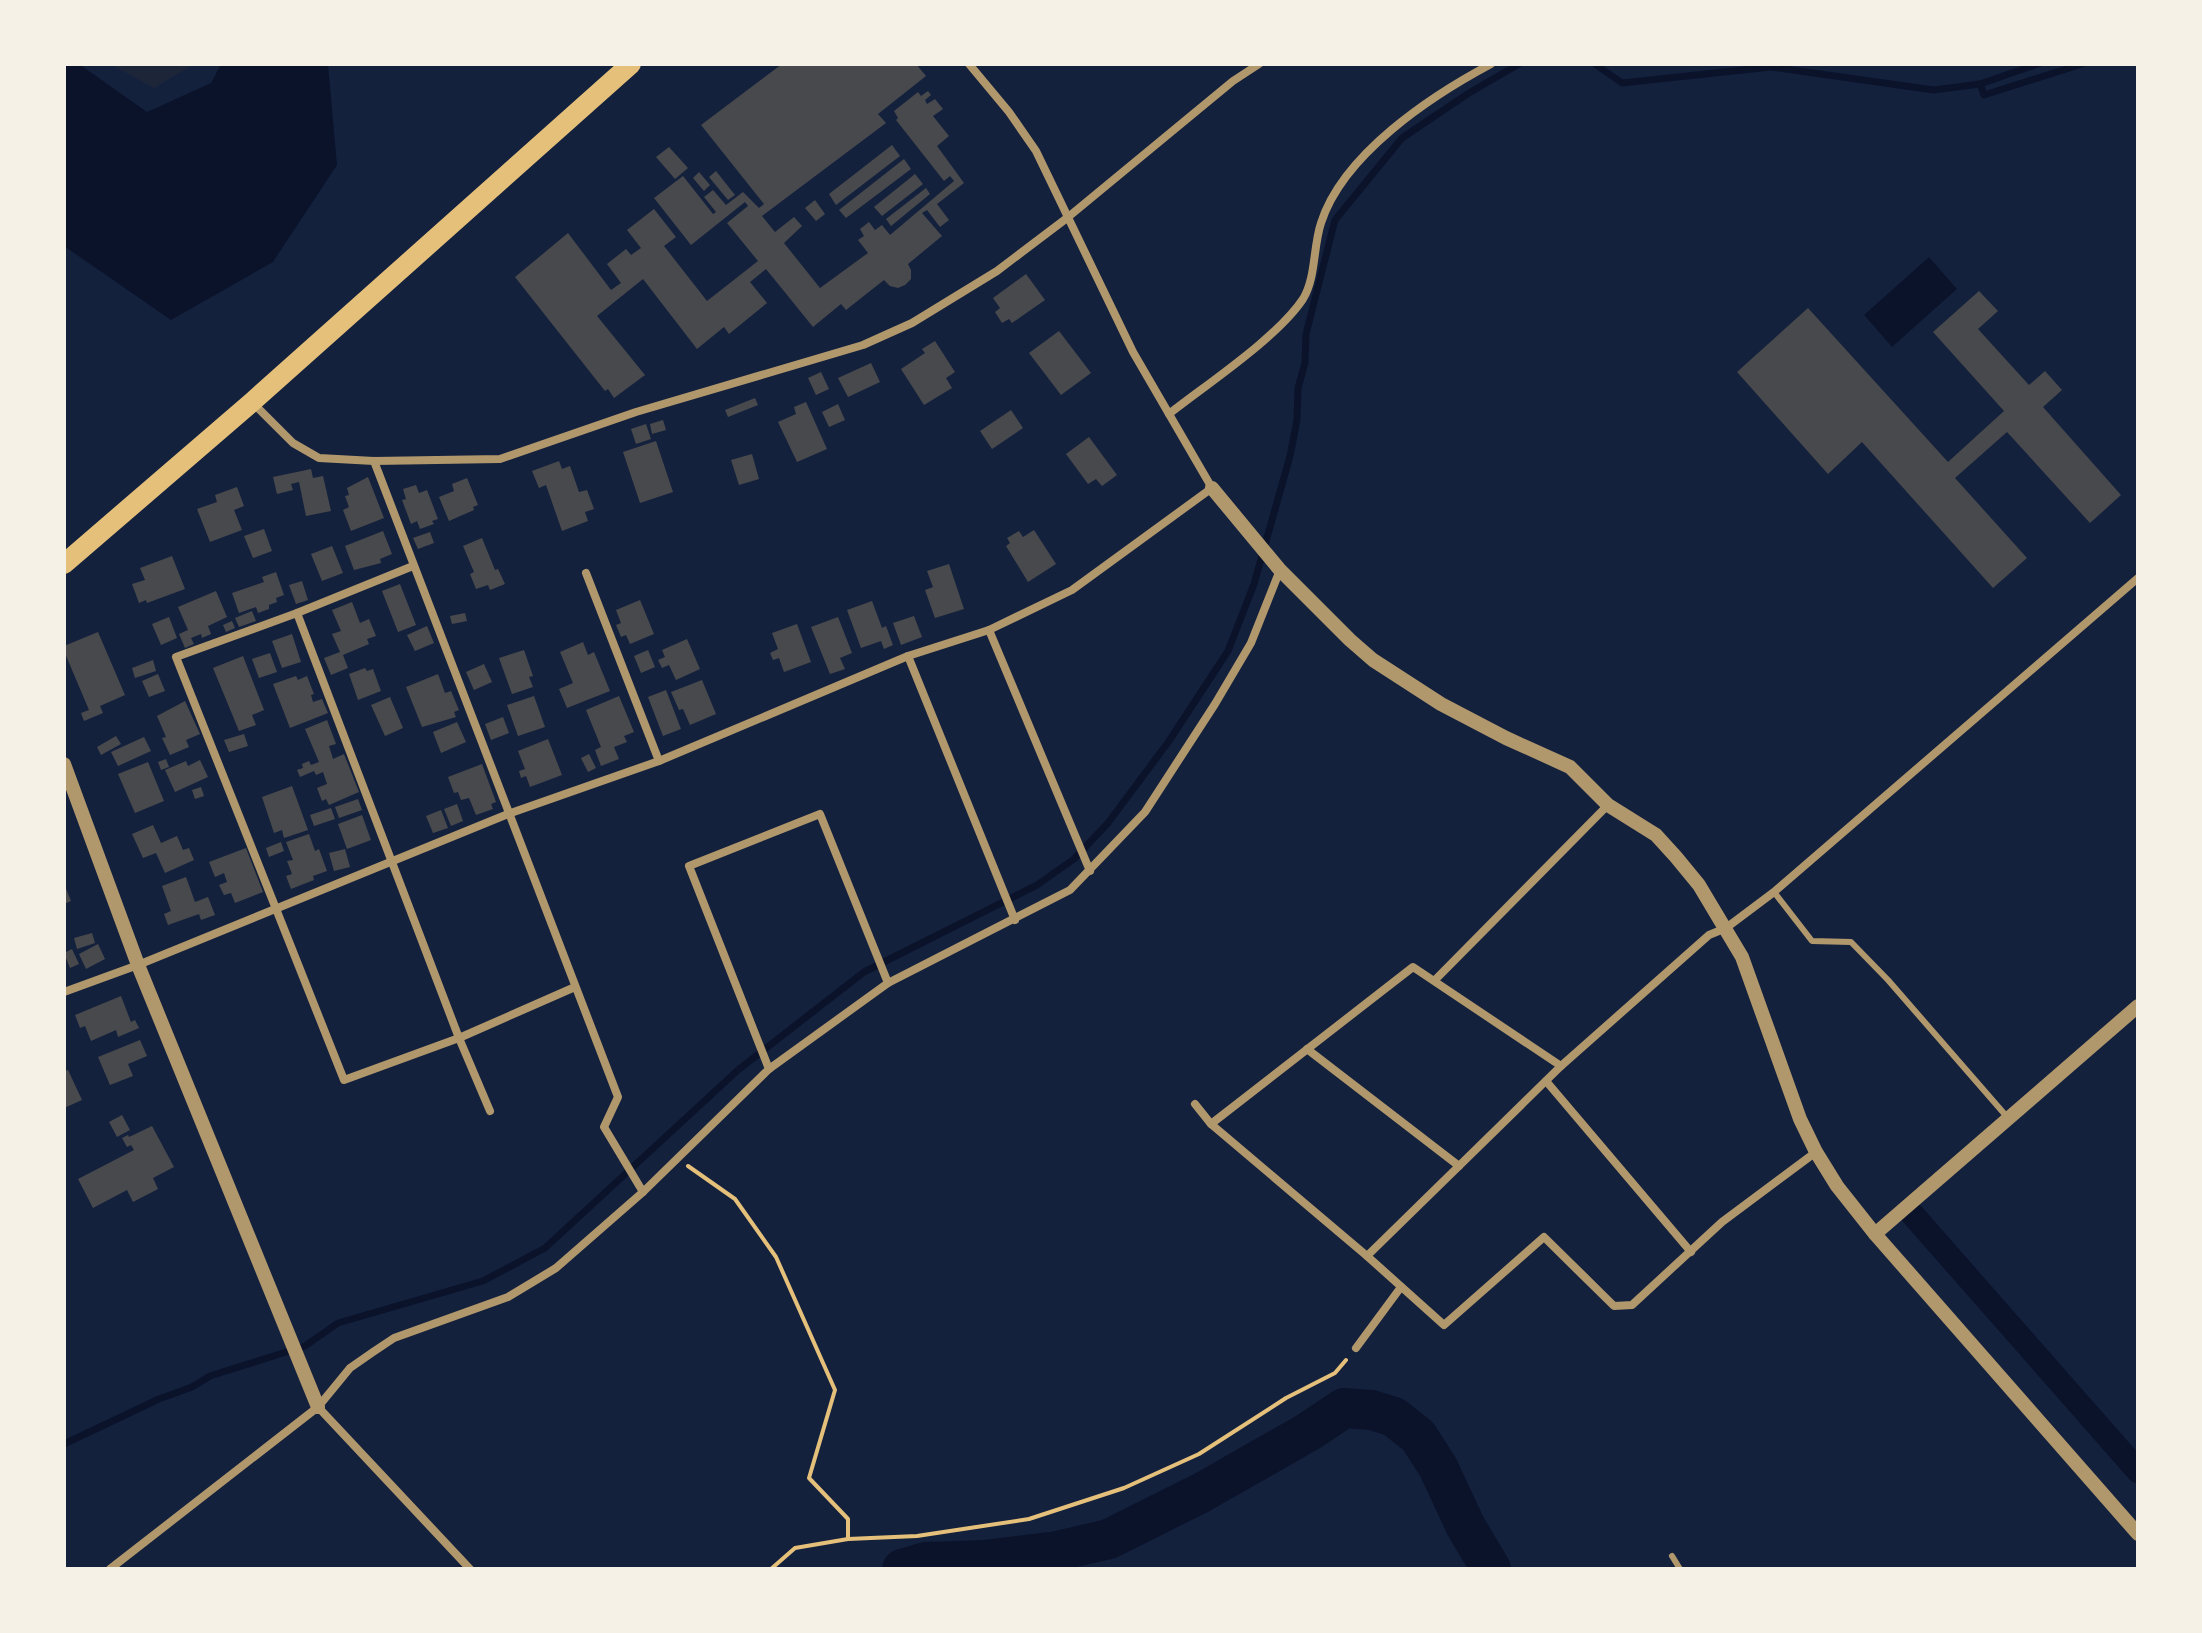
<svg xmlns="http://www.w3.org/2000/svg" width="2202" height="1633" font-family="'PT Sans',sans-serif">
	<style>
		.green { fill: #1d2539 }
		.water { fill: #0b132b }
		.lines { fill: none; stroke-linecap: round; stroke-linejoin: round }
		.stream { stroke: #0b132b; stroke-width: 7 }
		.canal { stroke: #0b132b; stroke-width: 24 }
		.river { stroke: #0b132b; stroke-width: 40 }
		.building { fill: #48494c }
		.path { stroke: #e5c07b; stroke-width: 4 }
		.service { stroke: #b1986c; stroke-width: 6 }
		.minor { stroke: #b1986c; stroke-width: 8 }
		.tertiary { stroke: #b1986c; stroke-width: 14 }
		.primary { stroke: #e5c07b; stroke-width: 20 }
	</style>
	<rect width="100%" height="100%" fill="#14213d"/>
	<polygon class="green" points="110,64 194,64 154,88"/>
	<g class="water">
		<polygon points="64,64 79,64 147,112 211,83 221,64 328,64 337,165 273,262 171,320 64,246"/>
		<polygon points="1929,257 1957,289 1892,347 1864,315"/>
	</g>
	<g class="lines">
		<g class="stream">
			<polyline points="1595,64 1622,83 1771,67 1934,90 1980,84 1984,95 2082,64"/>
			<polyline points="1980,84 2038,64"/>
			<polyline points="64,1444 159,1399 192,1387 210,1376 305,1346 338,1323 483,1281 545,1248 738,1070 864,972 1037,885 1074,859 1108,823 1169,741 1228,651 1254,584 1290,456 1297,420 1298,388 1305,363 1306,334 1335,220 1402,138 1469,93 1519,64"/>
		</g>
		<polyline class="canal" points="1913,1215 2138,1471"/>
		<polyline class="river" points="902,1569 926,1562 984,1560 1057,1551 1109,1539 1201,1493 1308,1432 1344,1408 1372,1410 1394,1417 1418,1436 1438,1467 1465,1525 1491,1569"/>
	</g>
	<g class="building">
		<polygon points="782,64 916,64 926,76 878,114 886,123 762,216 775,232 794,217 802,226 784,243 820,288 868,253 858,240 864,236 860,229 869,222 875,230 882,225 890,235 954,181 950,176 944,181 896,120 898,118 894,111 918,92 921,96 928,91 931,95 925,100 927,104 935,99 943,109 933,116 949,136 937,146 964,183 937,204 949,220 940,227 927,210 922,213 942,236 908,264 911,270 911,279 905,285 898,288 890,286 884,280 846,310 841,304 813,327 766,269 750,282 767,303 729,334 724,327 697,349 643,279 597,316 645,375 614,398 608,389 605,391 515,277 568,233 611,290 621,283 607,264 626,249 631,255 641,248 627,230 654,209 676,237 664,246 707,301 758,261 727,223 748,206 745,202 691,245 654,198 683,176 713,214 716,212 704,197 713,190 726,205 743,192 759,208 764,204 701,125"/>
		<polygon points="892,145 900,156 836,205 829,194"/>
		<polygon points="669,147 688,168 675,179 656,157"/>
		<polygon points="904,159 911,169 846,218 839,210"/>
		<polygon points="716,171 735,195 728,200 709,177"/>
		<polygon points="699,172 710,185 704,191 693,178"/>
		<polygon points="915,174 923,184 882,216 874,207"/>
		<polygon points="926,188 930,194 891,226 886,219"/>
		<polygon points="815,200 825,214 816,221 805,208"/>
		<polygon points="1026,274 1045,300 1012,323 1009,319 1002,323 995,312 1000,308 993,298"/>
		<polygon points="1979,291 1998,311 1978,329 2029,385 2045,371 2062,390 2043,407 2121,495 2090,523 2007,432 1955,478 2027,558 1993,588 1862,442 1828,474 1737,372 1808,308 1948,462 2004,411 1933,332"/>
		<polygon points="1059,331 1091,373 1061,395 1029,353"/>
		<polygon points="935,341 955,372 946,378 952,388 924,405 901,369 925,353 922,349"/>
		<polygon points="871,363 880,382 848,397 838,378"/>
		<polygon points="821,372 829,389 816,395 808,378"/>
		<polygon points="755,398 758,405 728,417 725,410"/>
		<polygon points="806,402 827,449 797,462 778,422 796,414 794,407"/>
		<polygon points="838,404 845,420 829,427 822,412"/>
		<polygon points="1011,410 1023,428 992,449 980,431"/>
		<polygon points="663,420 666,430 652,434 650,424"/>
		<polygon points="646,424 651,439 636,444 631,429"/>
		<polygon points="1089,437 1117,475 1102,486 1096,479 1088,484 1066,454"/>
		<polygon points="656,441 673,492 640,503 623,452"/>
		<polygon points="752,454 759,479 739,485 731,460"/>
		<polygon points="559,461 562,469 570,466 579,492 587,490 594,509 585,512 588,521 562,531 546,485 539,488 532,471"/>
		<polygon points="311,469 313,478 323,476 331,511 306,516 299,482 291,484 293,490 277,494 273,477"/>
		<polygon points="368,477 384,518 351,531 343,510 349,507 345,496 349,495 347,488"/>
		<polygon points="467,478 478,505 473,507 474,510 449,521 439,497 454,491 452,484"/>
		<polygon points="416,485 419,493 427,490 438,519 432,521 434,524 420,529 417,521 411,524 402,500 406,499 403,489"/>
		<polygon points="237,487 244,506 234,510 242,530 210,542 197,509 217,502 215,495"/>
		<polygon points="264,529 272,551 253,558 244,536"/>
		<polygon points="1034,530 1056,564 1028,582 1006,546 1010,543 1007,538 1019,531 1023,537"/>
		<polygon points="383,531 392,554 380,559 381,563 354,570 345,546"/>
		<polygon points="430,532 434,543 418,549 413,538"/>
		<polygon points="482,538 495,570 498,569 505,584 490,590 488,585 476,589 470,574 474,572 463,546"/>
		<polygon points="332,546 343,573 322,581 311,554"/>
		<polygon points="172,556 185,589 147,603 146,600 139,603 132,584 145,580 140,568"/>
		<polygon points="949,564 964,609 935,618 925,590 933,587 927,571"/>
		<polygon points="276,572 284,595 276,598 277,602 269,605 269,609 258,613 256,607 239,613 232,593 264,582 262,577"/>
		<polygon points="302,581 308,600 296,604 289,585"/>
		<polygon points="400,584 416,625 398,632 382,591"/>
		<polygon points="216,591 227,617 208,626 211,634 202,638 201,634 191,638 194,644 185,648 179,634 188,630 178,607"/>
		<polygon points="640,600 654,634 630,644 626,635 621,637 616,625 621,623 616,610"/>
		<polygon points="872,601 882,628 886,626 893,645 884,649 881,641 861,648 847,610"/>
		<polygon points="352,602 360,623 369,619 376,636 367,639 369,644 343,655 348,668 331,675 324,658 340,652 332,634 341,631 332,610"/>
		<polygon points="252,611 256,621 239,627 235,618"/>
		<polygon points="465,613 467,621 452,624 450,616"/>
		<polygon points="914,616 922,637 901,645 893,623"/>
		<polygon points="169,617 177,638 161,645 152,624"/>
		<polygon points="838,617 852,653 840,658 845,669 830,674 811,627"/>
		<polygon points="232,621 235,628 226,632 223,625"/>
		<polygon points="797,624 811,662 784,672 779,658 773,660 770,653 778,649 772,633"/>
		<polygon points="427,626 434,643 415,651 407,635"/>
		<polygon points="98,632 125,695 100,706 103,713 84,721 81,713 89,710 64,651 64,646"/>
		<polygon points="292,634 301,662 282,668 272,641"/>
		<polygon points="687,639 700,669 676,680 669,665 662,668 658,660 665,657 662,650"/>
		<polygon points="583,642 588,655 594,652 610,691 567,708 559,689 573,683 560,652"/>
		<polygon points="524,650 533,676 529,677 533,687 512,694 499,658"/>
		<polygon points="648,650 655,667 641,673 634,656"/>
		<polygon points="270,653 277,672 259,678 252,659"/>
		<polygon points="243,656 264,710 252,715 256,725 239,731 213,668"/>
		<polygon points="153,660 156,671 135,678 132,668"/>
		<polygon points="484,664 492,682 474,690 466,672"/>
		<polygon points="365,668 367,671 373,669 381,691 358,700 349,674"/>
		<polygon points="158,674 165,691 149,697 142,681"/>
		<polygon points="438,674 445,693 451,691 459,710 454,712 456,717 422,727 406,687"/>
		<polygon points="296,676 298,680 307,676 314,694 311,695 313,702 322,699 328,713 290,728 273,684"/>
		<polygon points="702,680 716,714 690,725 683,709 679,710 671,692"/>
		<polygon points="666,690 681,729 663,736 648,697"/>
		<polygon points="534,696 545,727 518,736 507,705"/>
		<polygon points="619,696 634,732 624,736 627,742 614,747 619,759 601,766 595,750 601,747 586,710"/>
		<polygon points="390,697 403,728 385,736 371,705"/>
		<polygon points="185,701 200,734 186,740 189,747 170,755 162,738 166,737 157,716"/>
		<polygon points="503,717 509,733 491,740 485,724"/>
		<polygon points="327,720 336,744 329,746 333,759 344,754 359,792 329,805 326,799 322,801 317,788 327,784 323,772 316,775 314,771 300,777 297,770 303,768 302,764 309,761 311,765 319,762 305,729"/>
		<polygon points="457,722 466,742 441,753 433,732"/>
		<polygon points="244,734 248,746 229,752 224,740"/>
		<polygon points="116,736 121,744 101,755 97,747"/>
		<polygon points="144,737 151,751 118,766 111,752"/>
		<polygon points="548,739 562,775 530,787 526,776 521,778 519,771 525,769 518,751"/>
		<polygon points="589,754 596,768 588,772 581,758"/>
		<polygon points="166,759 169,767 161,770 158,762"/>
		<polygon points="200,760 208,777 175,792 165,770 186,761 188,766"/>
		<polygon points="148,762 164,801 135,813 118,774"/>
		<polygon points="482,764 496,802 491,804 493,809 476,815 469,798 461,800 458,792 454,793 448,777"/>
		<polygon points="292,786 308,830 284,838 282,830 274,833 262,797"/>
		<polygon points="201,787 204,796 195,799 192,790"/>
		<polygon points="358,799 362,810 339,818 335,807"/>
		<polygon points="457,804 463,821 451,826 444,809"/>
		<polygon points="331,808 335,819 314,826 310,815"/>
		<polygon points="441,810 448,828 433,833 426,816"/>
		<polygon points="362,815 371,840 347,849 338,824"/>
		<polygon points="153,825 161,843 177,836 183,850 189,848 194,860 165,873 156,853 143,858 132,834"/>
		<polygon points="309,834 315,851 319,849 327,871 313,876 314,880 291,889 286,876 292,874 287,861 293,860 286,842"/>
		<polygon points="281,842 284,851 269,857 266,848"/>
		<polygon points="246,848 263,892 235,903 231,893 224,895 219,885 227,882 224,873 215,877 209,862"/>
		<polygon points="345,849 350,867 334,871 329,853"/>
		<polygon points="186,877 195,902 208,897 215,915 201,920 199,914 168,925 164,914 171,911 162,886"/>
		<polygon points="64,884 71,901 64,904"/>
		<polygon points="92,933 95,943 77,949 74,938"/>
		<polygon points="98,944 105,959 86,969 79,954"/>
		<polygon points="72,949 79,964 70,968 64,953"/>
		<polygon points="121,996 131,1022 135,1020 139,1028 118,1037 116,1030 91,1041 85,1026 80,1028 75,1015"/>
		<polygon points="140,1040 147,1056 128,1064 133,1076 110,1085 98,1057"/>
		<polygon points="68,1070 82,1100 64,1108 64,1071"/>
		<polygon points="122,1115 130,1130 117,1137 109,1122"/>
		<polygon points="152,1126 174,1167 153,1178 158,1189 133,1202 127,1190 93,1208 78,1179 134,1150 131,1145 127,1147 122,1138 128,1135 129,1137"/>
	</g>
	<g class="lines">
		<g class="path">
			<polyline points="688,1166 735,1199 776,1257 835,1390 809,1478 848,1519 848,1539 917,1536 1029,1519 1124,1488 1199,1454 1286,1398 1335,1373 1346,1360"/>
			<polyline points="771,1569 795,1548 848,1539"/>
		</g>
		<g class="service">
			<polyline points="1774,892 1812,941 1851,942 1888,980 2008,1118"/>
			<polyline points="1672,1556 1680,1569"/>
		</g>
		<g class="minor">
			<polyline points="252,402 293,443 319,458 374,461 500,459 636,412 863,345 912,323 997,271 1067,218 1233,81 1259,64"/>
			<path d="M1169 414C1207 384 1277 338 1303 299 1316 278 1313 247 1321 223 1343 154 1431 96 1491 64"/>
			<polyline points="374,461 618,1097 604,1127 643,1192"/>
			<polyline points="413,566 297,613 176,657 344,1080 459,1038 575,987"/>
			<polyline points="586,573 659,761"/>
			<polyline points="297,613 459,1038 490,1111"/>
			<polyline points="989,630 1090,871"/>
			<polyline points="908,656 1015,920"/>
			<polyline points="1435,980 1608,805"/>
			<polyline points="64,992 138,965 508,814 659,761 908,656 989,630 1072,590 1212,488 1133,352 1036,151 1009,112 969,64"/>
			<polyline points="1307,1049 1459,1166"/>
			<polyline points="769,1069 689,866 820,814 888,983"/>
			<polyline points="1546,1081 1691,1252"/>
			<polyline points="1195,1104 1211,1124"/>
			<polyline points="1816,1152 1722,1222 1632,1305 1614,1306 1544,1237 1444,1325 1367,1256 1561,1066 1709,935 1726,928 1774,892 2138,578"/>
			<polyline points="1367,1256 1211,1124 1413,967 1561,1066"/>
			<polyline points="1356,1348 1401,1287"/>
			<polyline points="318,1407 470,1569"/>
			<polyline points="110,1569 318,1407 350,1368 373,1352 394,1338 508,1297 556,1268 643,1192 769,1069 888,983 1070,890 1145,812 1215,704 1251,643 1280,570"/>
		</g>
		<g class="tertiary">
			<polyline points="1212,488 1280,570 1350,640 1373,660 1441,704 1506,738 1570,767 1608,805 1656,835 1676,857 1699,885 1742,957 1800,1119 1816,1152 1837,1186 1875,1234 2138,1534"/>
			<polyline points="64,764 138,965 318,1407"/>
			<polyline points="1875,1234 2138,1006"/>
		</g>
		<polyline class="primary" points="64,564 252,402 631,64"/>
	</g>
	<rect width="2202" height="1633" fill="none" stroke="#f6f1e7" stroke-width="132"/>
</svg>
